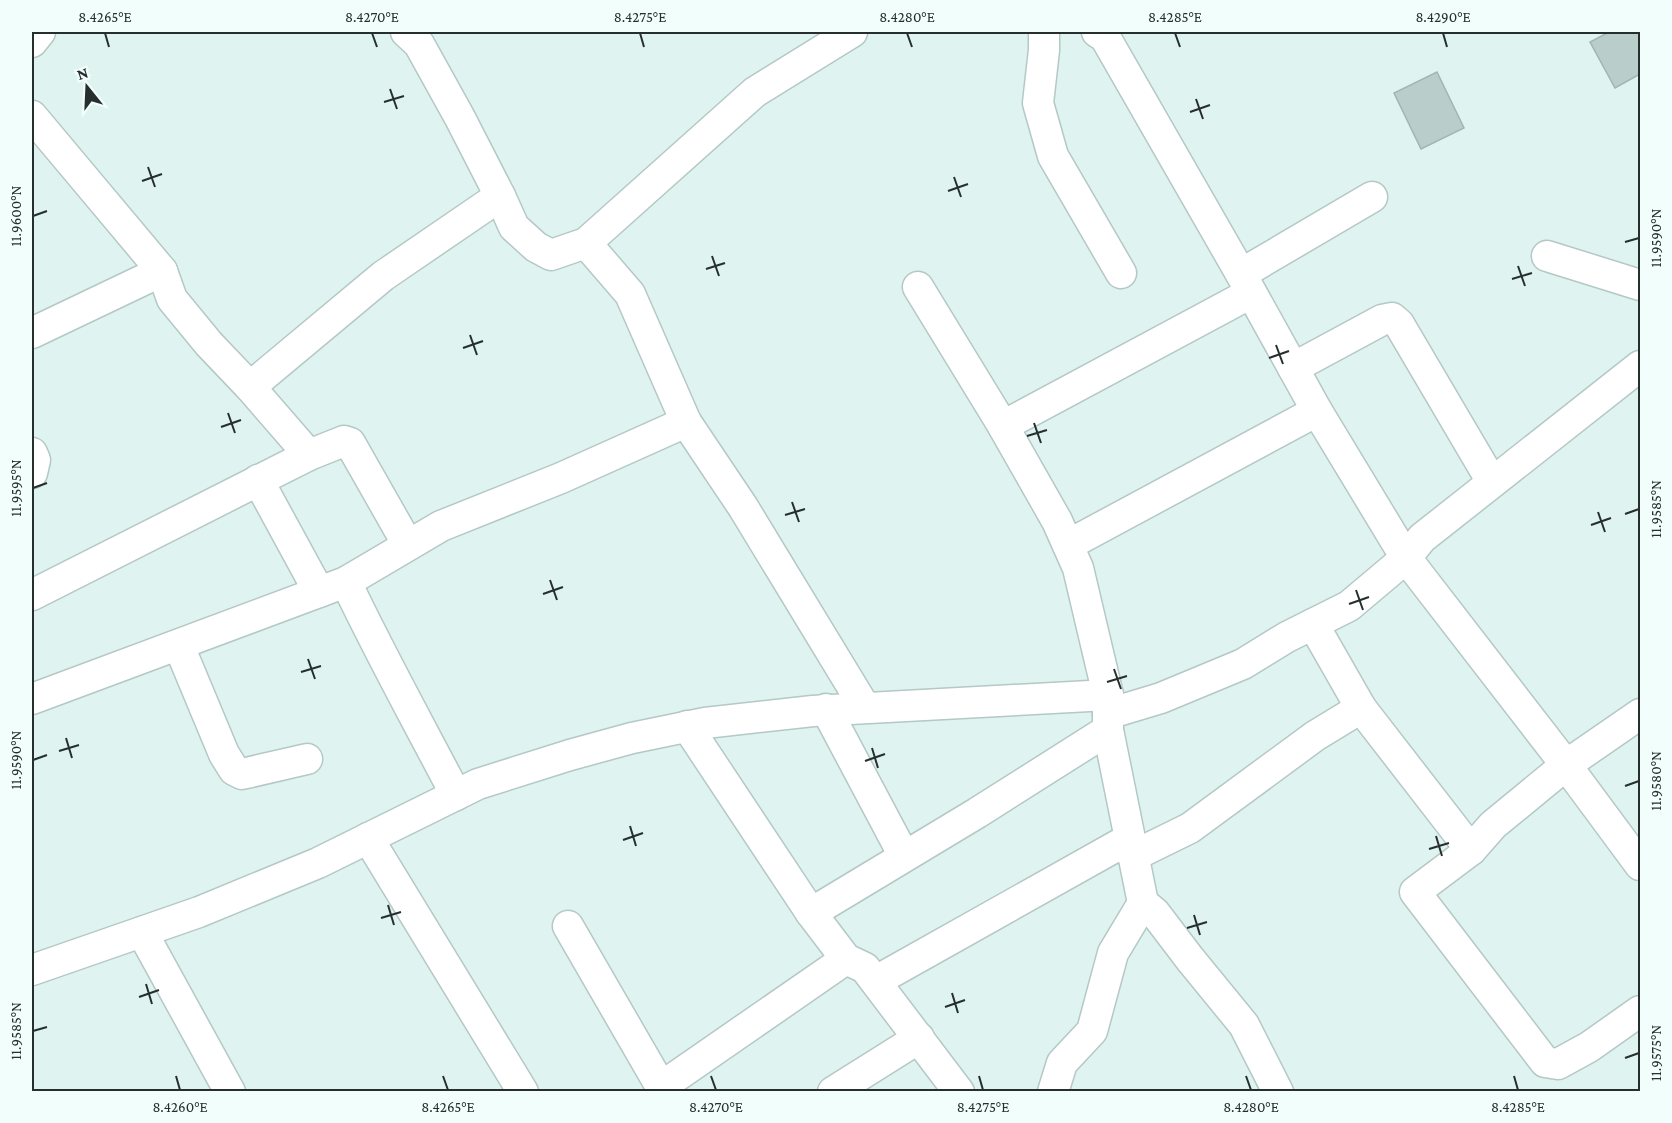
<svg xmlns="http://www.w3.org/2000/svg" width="1672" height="1123" font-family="'Crimson Pro',serif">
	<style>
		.building { fill: #b9cdca; stroke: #a2b5b2; stroke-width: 1.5 }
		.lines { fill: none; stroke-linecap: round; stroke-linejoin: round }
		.street-casing { stroke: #b4c8c5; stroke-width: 33 }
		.street { stroke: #fff; stroke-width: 30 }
		.ticks { fill: none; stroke: #272f2e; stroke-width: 2 }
		.neatline { fill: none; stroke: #272f2e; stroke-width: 2 }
		.ticks-label { font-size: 15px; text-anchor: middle; fill: #272f2e }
	</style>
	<rect width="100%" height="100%" fill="#dff3f0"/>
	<g class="building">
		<polygon points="1609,32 1640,32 1640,74 1615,88 1590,42"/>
		<polygon points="1437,72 1464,128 1421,149 1394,93"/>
	</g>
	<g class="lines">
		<defs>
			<g id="street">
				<polyline points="406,32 419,44 460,118 500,196 514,227 536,247 551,255 586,243"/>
				<polyline points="852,32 755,92 586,243 630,294 686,422 743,507 864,706"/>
				<polyline points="1044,32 1044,50 1038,103 1053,156 1121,273"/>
				<polyline points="1097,32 1105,37 1241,274 1317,411 1406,558 1566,765 1640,865"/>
				<polyline points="32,42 40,32"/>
				<polyline points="32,116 162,271 172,299 209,344 250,387 309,455"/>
				<polyline points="1547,256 1640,285"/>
				<polyline points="1241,274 1372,197"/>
				<polyline points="918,287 1003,426"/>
				<polyline points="1251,293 1003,426 1057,521 1078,568 1108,695 1108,730 1143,903 1155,913 1190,959 1244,1025 1278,1092"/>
				<polyline points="32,333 162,271"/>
				<polyline points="1293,368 1382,320 1392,318 1399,324 1492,482"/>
				<polyline points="250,387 383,276 500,196"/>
				<polyline points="32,453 35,460 32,473"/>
				<polyline points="258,480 319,592"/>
				<polyline points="1068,545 1317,411"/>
				<path d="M346 582C380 654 419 724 456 795"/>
				<polyline points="32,595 309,455 344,441 350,443 408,545"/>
				<polyline points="1313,624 1361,708"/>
				<polyline points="179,646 224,754 234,770 242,774 307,759"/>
				<polyline points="32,699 346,582 441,526 561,478 686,422"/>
				<polyline points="826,709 904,856"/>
				<polyline points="1108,714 1161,698 1243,664 1287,637 1349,606 1406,558 1422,538 1640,366"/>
				<polyline points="1640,714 1566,765 1493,825 1471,850 1415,892 1545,1062 1558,1064 1589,1047 1640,1011"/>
				<polyline points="687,726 811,913 846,959 865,968 959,1092"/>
				<polyline points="368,838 523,1092"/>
				<polyline points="1133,856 1190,828 1315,736 1361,708 1471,850"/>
				<polyline points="811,913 977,813 1108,730"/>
				<polyline points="568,926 664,1092"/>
				<polyline points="142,932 230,1092"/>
				<polyline points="32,970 199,912 318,863 478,784 570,755 632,738 705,723 813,711 1108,695"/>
				<polyline points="876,981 1129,839"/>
				<polyline points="661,1087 846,959"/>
				<polyline points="833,1092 919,1038"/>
				<polyline points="1053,1092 1062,1063 1092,1031 1113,953 1143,903"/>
			</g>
		</defs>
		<use href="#street" class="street-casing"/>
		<use href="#street" class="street"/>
	</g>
	<path class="ticks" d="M105 33 109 47M372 33 377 47M640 33 644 47M907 33 912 47M1175 33 1180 47M1443 33 1447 47M390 89 397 109M1196 99 1203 119M384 102 404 96M1190 112 1210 105M148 167 155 187M954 177 961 197M142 181 162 174M948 191 968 184M33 216 47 211M1625 242 1639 238M712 256 719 276M1518 266 1525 286M706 269 725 263M1512 279 1532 273M470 335 477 355M1276 345 1283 364M463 348 483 341M1269 358 1289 351M228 413 235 433M1034 423 1041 443M221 427 241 420M1027 436 1047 430M33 488 47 483M792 502 799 522M1598 512 1605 532M1625 514 1639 509M785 515 805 509M1591 525 1611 518M550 580 557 600M1356 590 1363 610M543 594 563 587M1349 604 1369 597M308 659 315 679M1114 669 1121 689M301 672 321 666M1107 682 1127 676M66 738 72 758M872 748 878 768M59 751 79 745M33 760 47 755M865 761 885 754M1625 786 1639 781M630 826 636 846M1436 836 1442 856M623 840 643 833M1429 849 1449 843M388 905 394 925M1194 915 1200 935M381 918 401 912M1187 928 1207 922M146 984 152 1004M952 993 958 1013M139 997 159 990M945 1007 965 1000M33 1031 47 1027M1625 1058 1639 1053M176 1076 180 1090M443 1076 448 1090M711 1076 716 1090M979 1076 983 1090M1246 1076 1251 1090M1514 1076 1518 1090"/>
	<rect width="1672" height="1123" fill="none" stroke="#f2fefc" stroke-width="66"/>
	<g transform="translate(87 87) rotate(342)" stroke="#f2fefc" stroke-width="4.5" paint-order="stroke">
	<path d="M0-4.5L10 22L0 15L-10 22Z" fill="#272f2e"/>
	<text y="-9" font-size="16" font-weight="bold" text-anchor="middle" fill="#272f2e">N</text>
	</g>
	<rect x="33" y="33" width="1606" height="1057" class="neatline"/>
	<g class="ticks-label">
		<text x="105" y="22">8.4265°E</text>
		<text x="372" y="22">8.4270°E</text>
		<text x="640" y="22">8.4275°E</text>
		<text x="907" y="22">8.4280°E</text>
		<text x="1175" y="22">8.4285°E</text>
		<text x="1443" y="22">8.4290°E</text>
		<text transform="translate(16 216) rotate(-90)" y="5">11.9600°N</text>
		<text transform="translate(1656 238) rotate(-90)" y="5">11.9590°N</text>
		<text transform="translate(16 488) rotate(-90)" y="5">11.9595°N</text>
		<text transform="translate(1656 509) rotate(-90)" y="5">11.9585°N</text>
		<text transform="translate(16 760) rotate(-90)" y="5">11.9590°N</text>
		<text transform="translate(1656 781) rotate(-90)" y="5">11.9580°N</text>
		<text transform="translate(16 1031) rotate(-90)" y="5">11.9585°N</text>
		<text transform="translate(1656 1053) rotate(-90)" y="5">11.9575°N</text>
		<text x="180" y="1112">8.4260°E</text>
		<text x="448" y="1112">8.4265°E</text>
		<text x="716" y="1112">8.4270°E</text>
		<text x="983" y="1112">8.4275°E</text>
		<text x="1251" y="1112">8.4280°E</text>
		<text x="1518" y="1112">8.4285°E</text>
	</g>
</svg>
